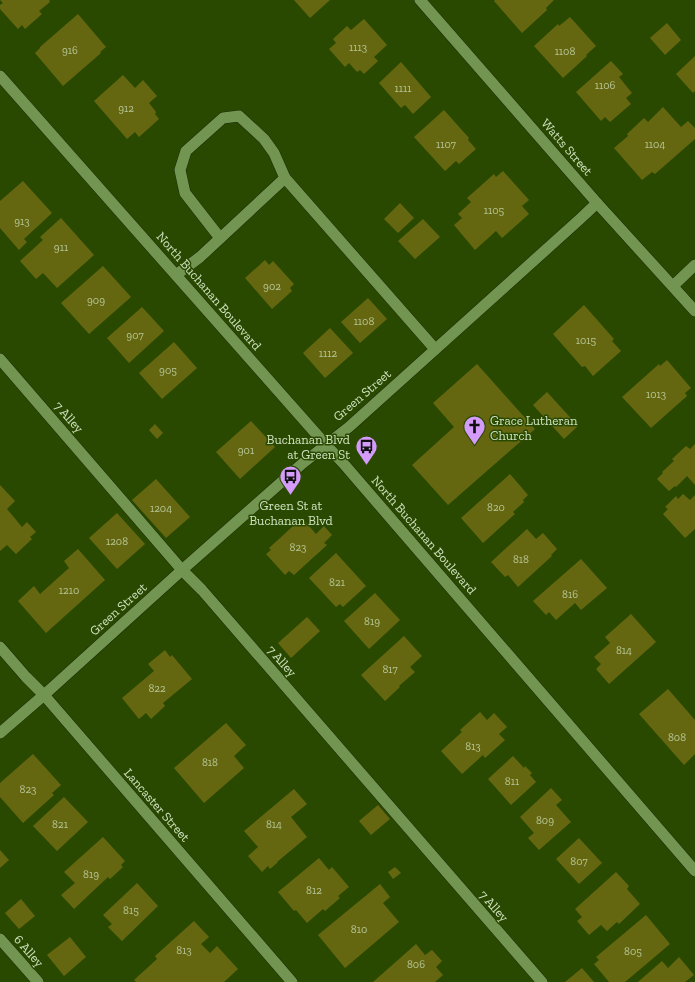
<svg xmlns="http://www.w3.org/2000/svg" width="695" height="982" font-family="'Zilla Slab',serif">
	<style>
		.building { fill: #656710 }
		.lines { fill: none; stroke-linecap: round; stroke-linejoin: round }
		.service-casing { stroke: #1b2c07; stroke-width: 12 }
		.minor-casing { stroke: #1b2c07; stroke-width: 12 }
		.tertiary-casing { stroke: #1b2c07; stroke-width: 12 }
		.service { stroke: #729551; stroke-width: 11 }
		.minor { stroke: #729551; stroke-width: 11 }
		.tertiary { stroke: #729551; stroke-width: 11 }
		.labels { text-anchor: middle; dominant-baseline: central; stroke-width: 3; stroke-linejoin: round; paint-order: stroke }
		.number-label { font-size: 11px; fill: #b4c494 }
		.street-label { font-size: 13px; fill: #cfe3c0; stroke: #2a4900 }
		.poi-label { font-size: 13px; fill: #cfe3c0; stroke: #2a4900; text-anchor: start }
	</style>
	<rect width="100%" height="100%" fill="#2a4900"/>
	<g class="building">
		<polygon points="0,0 50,0 49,1 50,2 39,11 42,14 25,29 22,25 18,29 0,9 0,5 3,3"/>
		<polygon points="294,0 330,0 310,18"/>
		<polygon points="495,0 554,0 546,8 547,10 522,33 494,1"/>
		<polygon points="78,14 106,47 100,52 101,53 63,86 35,53 40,48 40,47"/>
		<polygon points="570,17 596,46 586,55 587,56 563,78 534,46 558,24 559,26"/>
		<polygon points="364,19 387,45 374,57 378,61 364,74 360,70 357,72 349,63 345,67 329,49 336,43 333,39 347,26 351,30"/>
		<polygon points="667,23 681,40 665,55 650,38"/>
		<polygon points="695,56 695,91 693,93 676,74"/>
		<polygon points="611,61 623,74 619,77 632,93 626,98 631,104 610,122 605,117 601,121 576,92"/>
		<polygon points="401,62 431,97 413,114 405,105 401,108 379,83"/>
		<polygon points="123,75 135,88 143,80 157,96 149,103 156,112 155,114 159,119 139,137 135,132 127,139 94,101"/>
		<polygon points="663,107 681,127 688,121 695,128 695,139 655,174 652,172 642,180 614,148 628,136 627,134 644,118 648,122"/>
		<polygon points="444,110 469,138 468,140 476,149 459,164 456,161 445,171 414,137"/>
		<polygon points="503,171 529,200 522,206 529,214 502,238 496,231 475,250 454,225 462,218 458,214 471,202 467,198 494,174 496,177"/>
		<polygon points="23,181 52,213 24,239 27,242 19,250 0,228 0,201"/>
		<polygon points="400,203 414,218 398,233 384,219"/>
		<polygon points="61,218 94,255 57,288 43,273 36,279 20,261 43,240 40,237"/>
		<polygon points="423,219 440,237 415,259 398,241"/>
		<polygon points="265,260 269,265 273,261 294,284 290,288 292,291 272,309 245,278"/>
		<polygon points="103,266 131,297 89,334 61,303"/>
		<polygon points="368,298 387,319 360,343 341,322"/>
		<polygon points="584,305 614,339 612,341 621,351 593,376 585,366 582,367 553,334"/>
		<polygon points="142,307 164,331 129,363 107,338"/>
		<polygon points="330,328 353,353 325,378 303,353"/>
		<polygon points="174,342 197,368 162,399 139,373"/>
		<polygon points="667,360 691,388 685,393 687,396 651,428 622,397 659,364 660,366"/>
		<polygon points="477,364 535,429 448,505 412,465 454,427 433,403"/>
		<polygon points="547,392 578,426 564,439 533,405"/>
		<polygon points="251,421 275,447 240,479 216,452"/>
		<polygon points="155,424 163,433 157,439 149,430"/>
		<polygon points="695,444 695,485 687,476 676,487 675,486 669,491 657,479 663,473 662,472 674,461 672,459 686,446 690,449"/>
		<polygon points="510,474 528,495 523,500 524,502 513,512 515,514 483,543 461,518"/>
		<polygon points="156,479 190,517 166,538 132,500"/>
		<polygon points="0,485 15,501 7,509 22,527 27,522 36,532 30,537 32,539 16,554 7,545 0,551"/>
		<polygon points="683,494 690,500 695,495 695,529 685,538 663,514 668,509 665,507 676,496 678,499"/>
		<polygon points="117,513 145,544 117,569 89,538"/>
		<polygon points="302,518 316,534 324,526 332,535 324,543 327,545 294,575 289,571 285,575 266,554 271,550 269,548"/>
		<polygon points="527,529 536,539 543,533 557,549 551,555 552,556 518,587 508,575 505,577 491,562"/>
		<polygon points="78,549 105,580 46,633 18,601 34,586 40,594 69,568 64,561"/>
		<polygon points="336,553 366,586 343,607 340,604 336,607 309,578"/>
		<polygon points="581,559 607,588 581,610 575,603 556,620 549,612 546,615 533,601"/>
		<polygon points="375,593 400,620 369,649 344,621"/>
		<polygon points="631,614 656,642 609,684 596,669 601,664 594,657 610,643 605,637"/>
		<polygon points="307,617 320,631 291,658 278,643"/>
		<polygon points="404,636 422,656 410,667 415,672 399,686 400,687 385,701 361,675"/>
		<polygon points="165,650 170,657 172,655 192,679 163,703 165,706 151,719 146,713 139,719 122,698 154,671 148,664"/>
		<polygon points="668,689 695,720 695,754 684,765 639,714"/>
		<polygon points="480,712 487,720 494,713 507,727 499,734 505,740 485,758 483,755 462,774 441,751 462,732 460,730"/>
		<polygon points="226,723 246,745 234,756 244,768 204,803 174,768"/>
		<polygon points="33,754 61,785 52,793 54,795 23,823 0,797 0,783"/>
		<polygon points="513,756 524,768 525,766 532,773 530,775 536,782 511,805 488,779"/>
		<polygon points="551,788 562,800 556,805 571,822 539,850 528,838 534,833 520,817"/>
		<polygon points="294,789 307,804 291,817 307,837 277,862 278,862 270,869 268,866 262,872 248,856 258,847 244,831"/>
		<polygon points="64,797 88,822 57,851 33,826"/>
		<polygon points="378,805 390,819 371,835 359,821"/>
		<polygon points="103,837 125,861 121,865 123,867 110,879 108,877 74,909 61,895 75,883 64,872"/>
		<polygon points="579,838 602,863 579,884 556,859"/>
		<polygon points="0,850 9,860 0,868"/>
		<polygon points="319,858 329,870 332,867 349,887 338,896 340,898 325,911 323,909 307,923 296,910 294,911 278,892"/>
		<polygon points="395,867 401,873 393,879 388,872"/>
		<polygon points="616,872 629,886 627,889 640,904 619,924 617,922 607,931 601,925 589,935 577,921 582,917 575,909"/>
		<polygon points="137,883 158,906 122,941 108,927 112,924 103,915"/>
		<polygon points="380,884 390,897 383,903 399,922 345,968 318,935"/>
		<polygon points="21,899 35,916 19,929 5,913"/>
		<polygon points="646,915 670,944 625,982 609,982 594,964 599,960 596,957"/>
		<polygon points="194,921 209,937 201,944 210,953 217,946 238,969 224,982 136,982 134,980 157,959 155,956"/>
		<polygon points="70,937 86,957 64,976 47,955"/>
		<polygon points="416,944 425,955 432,950 442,961 436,967 443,975 435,982 373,982"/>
		<polygon points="679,957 694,975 685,982 638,982 662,961 668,968"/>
		<polygon points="582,968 594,982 565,982"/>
	</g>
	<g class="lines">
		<defs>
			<g id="service">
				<polyline points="220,238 185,193 180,170 186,151 223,118 239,116 264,139 274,153 285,178"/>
				<polyline points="176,275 200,257 285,178 435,349"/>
				<polyline points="0,359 182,570 202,590 542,982"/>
				<polyline points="0,939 38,982"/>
			</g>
			<g id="minor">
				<polyline points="420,0 597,203 695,311"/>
				<polyline points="673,286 695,265"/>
				<polyline points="0,647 26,677 44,695 292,982"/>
				<polyline points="0,733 44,695 182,570 303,463 349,427 580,219 597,203"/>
			</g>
			<polyline id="tertiary" points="0,76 326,445 343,463 695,871"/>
		</defs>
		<use href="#service" class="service-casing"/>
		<use href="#minor" class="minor-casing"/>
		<use href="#tertiary" class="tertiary-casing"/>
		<use href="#service" class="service"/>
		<use href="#minor" class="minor"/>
		<use href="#tertiary" class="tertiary"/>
	</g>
	<defs>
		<symbol id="church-pin" viewBox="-11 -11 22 30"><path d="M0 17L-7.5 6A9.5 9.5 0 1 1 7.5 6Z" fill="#d59bfb" stroke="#2a4900"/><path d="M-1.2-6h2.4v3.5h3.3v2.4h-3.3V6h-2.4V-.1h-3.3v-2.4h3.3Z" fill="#111"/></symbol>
		<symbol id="bus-pin" viewBox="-11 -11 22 30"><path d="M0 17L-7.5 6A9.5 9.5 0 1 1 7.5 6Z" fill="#d59bfb" stroke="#2a4900"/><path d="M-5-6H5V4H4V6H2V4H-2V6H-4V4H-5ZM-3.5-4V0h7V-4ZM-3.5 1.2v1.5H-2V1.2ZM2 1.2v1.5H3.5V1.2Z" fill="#111"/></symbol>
	</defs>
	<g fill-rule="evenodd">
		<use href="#church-pin" x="462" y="414" width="25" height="34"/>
		<use href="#bus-pin" x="354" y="434" width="25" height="34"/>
		<use href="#bus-pin" x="278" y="464" width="25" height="34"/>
	</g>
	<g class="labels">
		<g class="number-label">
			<text x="358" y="47">1113</text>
			<text x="70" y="50">916</text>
			<text x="565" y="51">1108</text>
			<text x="605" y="85">1106</text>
			<text x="403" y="88">1111</text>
			<text x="126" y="108">912</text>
			<text x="446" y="144">1107</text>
			<text x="655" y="144">1104</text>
			<text x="494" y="210">1105</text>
			<text x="22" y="221">913</text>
			<text x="61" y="247">911</text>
			<text x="272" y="286">902</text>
			<text x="96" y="300">909</text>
			<text x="364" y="321">1108</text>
			<text x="135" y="335">907</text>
			<text x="586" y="340">1015</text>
			<text x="328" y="353">1112</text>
			<text x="168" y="370">905</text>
			<text x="656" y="394">1013</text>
			<text x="246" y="450">901</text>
			<text x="496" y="507">820</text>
			<text x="161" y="508">1204</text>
			<text x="117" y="541">1208</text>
			<text x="298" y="547">823</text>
			<text x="521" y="559">818</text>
			<text x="337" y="582">821</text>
			<text x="69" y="590">1210</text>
			<text x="570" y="594">816</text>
			<text x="372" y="621">819</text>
			<text x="624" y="650">814</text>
			<text x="390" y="669">817</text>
			<text x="157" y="688">822</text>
			<text x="677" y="737">808</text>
			<text x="473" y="746">813</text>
			<text x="210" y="762">818</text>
			<text x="512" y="781">811</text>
			<text x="28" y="789">823</text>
			<text x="545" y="820">809</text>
			<text x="60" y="824">821</text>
			<text x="274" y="824">814</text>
			<text x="579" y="861">807</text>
			<text x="91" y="874">819</text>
			<text x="314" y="890">812</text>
			<text x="131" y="910">815</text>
			<text x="359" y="929">810</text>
			<text x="184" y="950">813</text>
			<text x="633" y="951">805</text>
			<text x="416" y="964">806</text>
		</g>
		<g class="street-label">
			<text transform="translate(567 147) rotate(49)">Watts Street</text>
			<text transform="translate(209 291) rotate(49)">North Buchanan Boulevard</text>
			<text transform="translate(362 395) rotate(-41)">Green Street</text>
			<text transform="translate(69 417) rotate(49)">7 Alley</text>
			<text transform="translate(424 535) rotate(49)">North Buchanan Boulevard</text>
			<text transform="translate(118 609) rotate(-42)">Green Street</text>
			<text transform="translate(282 661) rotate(49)">7 Alley</text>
			<text transform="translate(157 805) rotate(49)">Lancaster Street</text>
			<text transform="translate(494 906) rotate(49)">7 Alley</text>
			<text transform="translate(29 951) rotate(49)">6 Alley</text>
		</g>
		<g class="poi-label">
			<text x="490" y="420">Grace Lutheran<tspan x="490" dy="15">Church</tspan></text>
			<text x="350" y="439" text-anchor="end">Buchanan Blvd<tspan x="350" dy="15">at Green St</tspan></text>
			<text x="291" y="505" text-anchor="middle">Green St at<tspan x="291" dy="15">Buchanan Blvd</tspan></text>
		</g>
	</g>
</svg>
